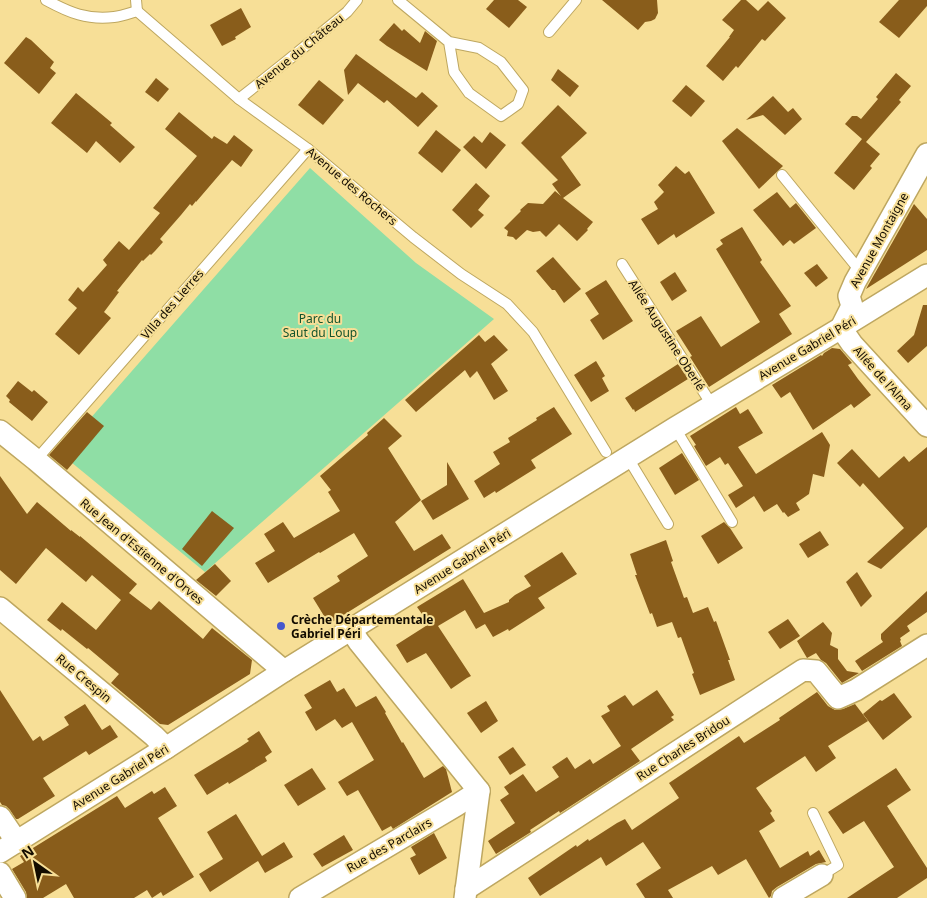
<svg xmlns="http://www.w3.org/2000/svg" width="927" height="898" font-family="'Noto Sans',sans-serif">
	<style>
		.green { fill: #8fdea5 }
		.building { fill: #895d1b }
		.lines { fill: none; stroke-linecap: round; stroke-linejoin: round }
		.lane-casing { stroke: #bea760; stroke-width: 12 }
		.street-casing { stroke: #bea760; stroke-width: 24 }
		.lane { stroke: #fff; stroke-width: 10 }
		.street { stroke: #fff; stroke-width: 21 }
		.poi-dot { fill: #4758cd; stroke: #f7df97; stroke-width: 2 }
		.labels { text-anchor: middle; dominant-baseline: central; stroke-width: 4; stroke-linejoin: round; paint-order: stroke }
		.street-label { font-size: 12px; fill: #130c00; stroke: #f7df97 }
		.park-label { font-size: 12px; fill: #14542d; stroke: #f7df97 }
		.poi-label { font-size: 12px; font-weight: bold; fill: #130c00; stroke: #f7df97; text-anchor: start }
	</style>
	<rect width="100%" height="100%" fill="#f7df97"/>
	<polygon class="green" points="310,168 416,263 494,319 205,572 60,453"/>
	<g class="building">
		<polygon points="494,0 518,0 527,7 509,28 486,9"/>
		<polygon points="602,0 657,0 658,13 655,19 651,21 645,22 638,30"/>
		<polygon points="741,0 746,0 758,11 768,1 786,18 765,41 762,39 738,68 736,66 723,81 706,66 730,37 729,37 734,30 722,20"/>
		<polygon points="899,0 927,0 927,6 899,38 879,22"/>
		<polygon points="241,8 251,27 235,37 236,39 222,46 210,25"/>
		<polygon points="394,23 402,31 404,29 420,43 425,31 437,41 427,71 387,46 379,40"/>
		<polygon points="26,37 31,40 54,62 50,68 56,73 39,94 4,63"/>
		<polygon points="356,54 416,98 422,92 438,106 418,127 387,100 384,103 358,83 348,95 344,70"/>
		<polygon points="558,69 579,86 570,97 551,80"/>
		<polygon points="896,73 911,86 899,100 901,102 866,142 880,154 870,166 872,168 854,190 834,173 862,139 845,124 852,116 857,116 861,119 878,99 876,97"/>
		<polygon points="156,78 169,89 158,102 145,92"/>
		<polygon points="319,80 344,100 323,125 298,105"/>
		<polygon points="686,85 705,101 691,117 672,101"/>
		<polygon points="76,93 112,123 110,125 135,147 120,163 96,141 87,153 51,123"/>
		<polygon points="773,96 788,112 793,108 802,119 785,135 763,115 746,120"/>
		<polygon points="558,105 587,133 561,157 581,185 563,198 593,222 587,229 588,230 577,241 559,224 546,237 540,231 533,232 527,230 516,240 513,237 507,236 508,231 504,228 521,211 520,210 528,203 543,204 555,191 561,196 552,184 558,180 521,143"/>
		<polygon points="179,112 212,139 214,136 227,144 234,135 253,150 241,167 232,160 196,202 196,201 192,206 190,204 181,215 160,239 163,242 155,251 151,255 150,254 143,261 142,260 117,291 119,292 104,312 111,318 79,355 55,334 77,308 68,300 78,287 83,292 107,265 103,260 119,241 129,250 160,213 153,208 197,156 165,129"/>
		<polygon points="737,128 783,166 759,189 722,141"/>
		<polygon points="436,130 461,150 442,173 418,153"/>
		<polygon points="490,132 506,145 486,169 463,147 474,136 482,143"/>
		<polygon points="676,166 685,174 689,171 715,213 676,238 674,234 658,245 641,219 658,209 654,202 664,192 658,185"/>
		<polygon points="476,183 490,196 478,210 484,215 471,228 452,210"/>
		<polygon points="777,192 790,208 796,203 816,228 794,244 790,240 783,246 753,210"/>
		<polygon points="914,204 927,219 927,250 866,289"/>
		<polygon points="742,227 762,260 760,262 791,306 779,314 792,334 709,387 690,357 692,356 676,331 701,316 721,347 760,322 716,249 723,244 720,240"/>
		<polygon points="553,257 581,289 564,303 555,290 552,290 536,271"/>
		<polygon points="817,264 828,278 816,287 804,273"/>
		<polygon points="675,272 687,291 672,301 660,282"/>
		<polygon points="606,280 633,321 603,340 590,320 599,314 585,293"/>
		<polygon points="923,305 927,305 927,346 908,363 897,351 914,335"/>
		<polygon points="479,335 485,342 494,335 508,350 491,364 508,391 494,400 477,371 470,378 465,370 416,412 405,400"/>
		<polygon points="832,348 840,349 852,363 848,365 858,379 871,395 854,408 851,404 813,430 790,392 781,398 772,385 821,355 822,356 824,353"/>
		<polygon points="596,361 605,376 602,378 609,391 591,402 574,375"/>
		<polygon points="678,364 688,379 635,412 634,409 633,410 625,398"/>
		<polygon points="18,381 32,392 34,390 48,402 32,421 9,402 10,400 6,396"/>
		<polygon points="554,407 572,434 531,460 536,468 496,493 495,491 484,498 474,481 500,464 493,452 510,442 508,438 537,420 536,418"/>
		<polygon points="736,407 740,414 748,409 763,433 738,447 756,474 822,432 830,445 824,477 813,474 809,494 796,503 800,510 788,517 784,512 783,513 777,504 764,512 754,496 736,508 728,495 743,486 728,463 725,465 720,457 706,466 694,446 696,445 690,436"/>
		<polygon points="87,412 104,426 67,470 49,455"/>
		<polygon points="384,418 402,436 388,448 421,500 395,522 414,551 442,534 451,548 329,624 313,598 340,581 337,576 368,556 354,533 320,553 319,552 268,583 255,563 275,551 264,534 283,522 294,538 340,511 328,492 331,490 320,476 368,435 367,433"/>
		<polygon points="927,447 927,527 881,569 867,562 904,528 863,483 860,487 837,463 852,449 879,478 904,456 909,462"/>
		<polygon points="682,453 699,480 675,495 659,468"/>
		<polygon points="447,462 469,499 433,520 421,501 447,485"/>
		<polygon points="0,476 27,514 37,502 71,531 71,530 80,537 80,536 137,584 129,593 151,610 159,601 203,639 212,628 252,660 250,674 168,725 160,724 111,683 119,674 88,648 87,649 62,629 61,631 47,620 62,602 96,630 121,600 92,575 86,582 46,548 16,584 0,570"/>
		<polygon points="212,511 234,528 202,566 182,549"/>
		<polygon points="724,522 730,528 743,548 718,564 701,536"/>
		<polygon points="820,531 829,545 808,558 799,544"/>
		<polygon points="666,540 673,561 671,562 684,598 687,597 693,613 708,607 714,622 716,621 730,660 728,660 735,680 700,695 692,674 694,673 681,637 678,638 672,622 657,627 652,613 650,614 635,575 637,575 630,554"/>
		<polygon points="562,552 577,574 538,598 545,608 509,631 508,629 493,637 485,624 476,629 465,610 438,626 471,676 467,678 451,689 426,653 407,663 396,645 429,624 417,607 463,579 484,613 509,602 509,600 515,595 531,586 524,576"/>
		<polygon points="215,564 231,581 216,596 196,580"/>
		<polygon points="857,572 872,596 861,607 846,582"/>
		<polygon points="927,591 927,612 907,626 910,631 900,638 901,640 900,641 902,646 862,671 855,661 883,642 881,639 881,634"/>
		<polygon points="788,619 800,636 780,649 768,632"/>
		<polygon points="823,622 832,633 830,645 838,649 838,659 847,671 859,673 842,683 826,663 821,660 816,653 807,658 797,641"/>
		<polygon points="330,680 337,692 344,688 356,707 376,696 386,712 385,713 402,743 403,742 424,778 443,766 446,769 452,792 393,829 391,826 382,831 358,790 347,796 338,782 374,760 352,722 342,728 335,719 316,731 305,712 312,708 304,695"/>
		<polygon points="0,690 33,741 40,736 43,741 69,725 64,717 85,704 102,730 110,725 118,737 89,755 86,751 43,778 55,796 18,819 16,819 10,810 6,806 2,805 0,802"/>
		<polygon points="657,690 674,715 671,717 674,720 631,749 640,761 560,813 559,811 530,830 531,832 496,854 488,841 515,823 500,800 509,794 504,787 523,774 536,792 559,777 552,767 567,757 575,769 590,759 593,764 621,746 601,716 610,711 607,706 625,695 633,706"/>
		<polygon points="817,692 828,706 835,710 843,709 855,704 868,721 828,746 836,758 816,772 805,756 756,788 772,811 770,813 775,821 759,831 780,868 808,851 810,856 819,850 826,862 816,864 777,887 772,891 771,896 769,898 746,859 718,875 712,866 668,890 673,898 645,898 636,884 661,868 643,842 606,866 601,857 540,896 528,878 576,845 577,847 588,839 589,841 617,823 625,819 632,830 679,798 669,783 739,736 744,743 780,720 779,718"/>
		<polygon points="894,693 912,717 883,740 863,714 880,700 882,701"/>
		<polygon points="486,701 498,721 481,733 467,713"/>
		<polygon points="259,731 272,752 265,757 267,761 229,784 228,782 207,795 194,775 240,747 249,741 247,739"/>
		<polygon points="513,747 526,765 510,775 498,757"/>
		<polygon points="312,768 326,789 298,806 284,785"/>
		<polygon points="896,768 911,790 887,806 927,868 927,878 897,898 847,898 894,867 864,821 843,834 828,812"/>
		<polygon points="165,787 177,806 158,818 194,877 163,896 161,892 152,898 147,890 134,898 74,898 66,884 43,898 27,898 26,892 12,869 24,862 20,856 117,796 125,808 152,791 154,794"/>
		<polygon points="236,814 262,856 284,842 293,857 265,873 258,861 210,892 199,874 223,859 207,832"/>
		<polygon points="434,833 447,858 419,875 410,858 416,855 411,847"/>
		<polygon points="344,835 353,850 322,867 313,854"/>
	</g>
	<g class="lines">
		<defs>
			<g id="lane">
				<path d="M46 0C70 13 87 20 114 17 122 16 130 13 137 11"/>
				<polyline points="136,0 137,11"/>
				<polyline points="398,0 449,42 479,48 501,62 523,90 518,104 501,116 469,93 454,72 449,42"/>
				<polyline points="137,11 239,99 308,149 413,237 461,274 507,304 533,332 606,452"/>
				<polyline points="549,32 576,0"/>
				<polyline points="239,99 287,61 347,12 357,0"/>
				<polyline points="782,175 861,272"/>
				<polyline points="622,264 712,405"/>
				<polyline points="675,428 732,522"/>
				<polyline points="628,458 668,524"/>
				<polyline points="36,460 308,149"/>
				<polyline points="813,813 838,865 822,875"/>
			</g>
			<g id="street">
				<polyline points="841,328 852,306 849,296 855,282 927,154"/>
				<polyline points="841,328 852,344 927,426"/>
				<polyline points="0,431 36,460 284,671"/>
				<polyline points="0,608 154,736 166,748"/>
				<polyline points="351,630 359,642 479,791 465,898"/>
				<polyline points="0,817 17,842"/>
				<polyline points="0,852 166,748 284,671 675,428 841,328 927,275"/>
				<polyline points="0,873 15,898"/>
				<polyline points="466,889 803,670 816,671 838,698 856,690 927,645"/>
				<polyline points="300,898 457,805 479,791"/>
				<polyline points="783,898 822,875"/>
			</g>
		</defs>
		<use href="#lane" class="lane-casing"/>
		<use href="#street" class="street-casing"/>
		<use href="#lane" class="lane"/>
		<use href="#street" class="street"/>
	</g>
	<circle class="poi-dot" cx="281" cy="626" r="5"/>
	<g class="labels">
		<g class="street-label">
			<text transform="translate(299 51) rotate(-39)">Avenue du Château</text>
			<text transform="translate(352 186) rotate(40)">Avenue des Rochers</text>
			<text transform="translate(879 240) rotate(-61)">Avenue Montaigne</text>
			<text transform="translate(172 304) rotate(-49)">Villa des Lierres</text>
			<text transform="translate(667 335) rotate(57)">Allée Augustine Oberlé</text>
			<text transform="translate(807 348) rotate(-31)">Avenue Gabriel Péri</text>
			<text transform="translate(883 378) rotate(48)">Allée de l'Alma</text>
			<text transform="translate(142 551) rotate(40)">Rue Jean d'Estienne d'Orves</text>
			<text transform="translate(462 561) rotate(-32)">Avenue Gabriel Péri</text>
			<text transform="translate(84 678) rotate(40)">Rue Crespin</text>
			<text transform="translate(683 748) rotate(-33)">Rue Charles Bridou</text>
			<text transform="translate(120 777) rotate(-32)">Avenue Gabriel Péri</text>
			<text transform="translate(389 845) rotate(-30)">Rue des Parclairs</text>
		</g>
		<g class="park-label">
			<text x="320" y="318">Parc du<tspan x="320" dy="14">Saut du Loup</tspan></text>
		</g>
		<g class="poi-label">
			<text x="291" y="619">Crèche Départementale<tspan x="291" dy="14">Gabriel Péri</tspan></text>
		</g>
	</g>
	<g transform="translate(35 863) rotate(327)" stroke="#f7df97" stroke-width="4" paint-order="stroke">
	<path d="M0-4L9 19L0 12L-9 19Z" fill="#130c00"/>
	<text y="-8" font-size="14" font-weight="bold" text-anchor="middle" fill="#130c00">N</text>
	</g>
</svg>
